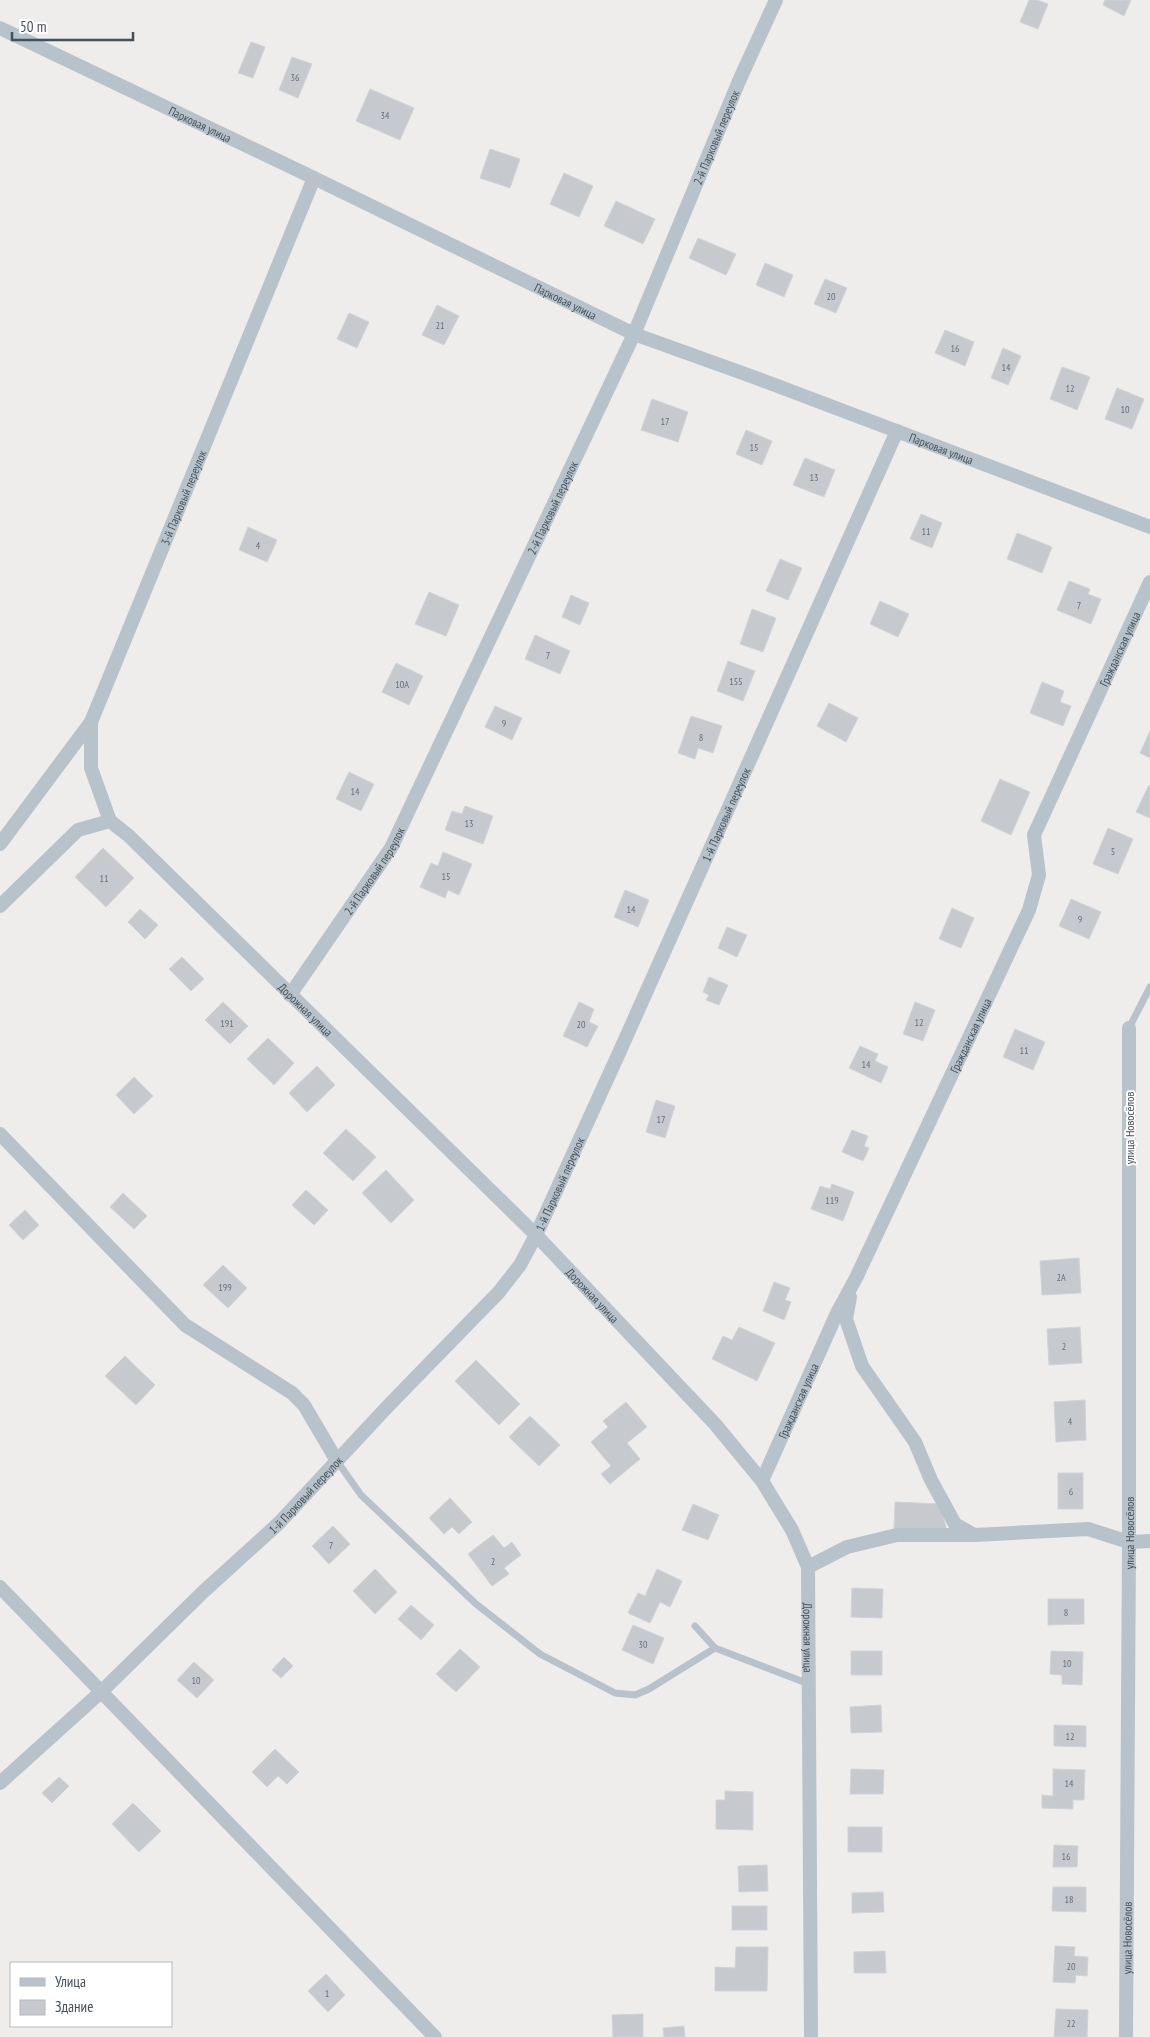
<svg xmlns="http://www.w3.org/2000/svg" width="1150" height="2037" font-family="'PT Sans Narrow',sans-serif">
	<style>
		.building { fill: #c6cacf; stroke: #d0d3d8 }
		.lines { fill: none; stroke-linecap: round; stroke-linejoin: round }
		.lane { stroke: #b8c2ca; stroke-width: 7 }
		.street { stroke: #b8c2ca; stroke-width: 14 }
		.labels { text-anchor: middle; dominant-baseline: central; stroke-width: 4; stroke-linejoin: round; paint-order: stroke }
		.number-label { font-size: 10px; fill: #656f77 }
		.street-label { font-size: 12px; fill: #45515a; stroke: #fff }
	</style>
	<rect width="100%" height="100%" fill="#efecec"/>
	<g class="building">
		<polygon points="1029,0 1037,0 1048,4 1038,29 1020,22"/>
		<polygon points="1105,0 1131,0 1124,16 1103,5"/>
		<polygon points="251,42 265,47 253,78 238,73"/>
		<polygon points="292,57 312,64 298,98 279,90"/>
		<polygon points="370,89 414,108 400,140 356,121"/>
		<polygon points="490,149 520,159 510,188 480,178"/>
		<polygon points="564,173 593,186 579,217 550,204"/>
		<polygon points="616,201 655,219 643,244 604,226"/>
		<polygon points="698,238 736,254 726,275 689,258"/>
		<polygon points="765,263 793,275 784,297 756,285"/>
		<polygon points="825,279 847,288 836,313 814,304"/>
		<polygon points="437,305 459,316 444,345 422,335"/>
		<polygon points="349,313 369,322 357,348 337,339"/>
		<polygon points="945,330 974,342 965,366 935,353"/>
		<polygon points="1003,348 1021,356 1008,385 991,378"/>
		<polygon points="1062,367 1090,377 1077,410 1050,399"/>
		<polygon points="1117,388 1144,399 1132,429 1105,419"/>
		<polygon points="652,399 688,412 678,442 641,430"/>
		<polygon points="746,430 772,441 762,465 736,454"/>
		<polygon points="805,458 835,470 824,497 793,485"/>
		<polygon points="921,514 942,523 932,548 910,539"/>
		<polygon points="248,527 277,540 267,562 239,550"/>
		<polygon points="1017,533 1052,547 1042,573 1007,559"/>
		<polygon points="780,559 802,568 788,600 766,591"/>
		<polygon points="1069,581 1090,589 1088,594 1101,599 1091,624 1057,610"/>
		<polygon points="429,592 459,605 446,636 415,624"/>
		<polygon points="571,595 589,603 580,625 562,617"/>
		<polygon points="880,601 909,614 898,637 870,624"/>
		<polygon points="752,609 776,618 763,652 740,644"/>
		<polygon points="535,635 570,651 560,674 525,659"/>
		<polygon points="728,661 755,671 743,701 717,691"/>
		<polygon points="396,663 423,676 409,705 382,692"/>
		<polygon points="1042,682 1064,691 1060,702 1071,706 1063,726 1030,713"/>
		<polygon points="829,703 858,718 846,742 817,726"/>
		<polygon points="495,706 522,718 512,740 485,727"/>
		<polygon points="691,716 722,726 713,753 698,748 695,759 678,753"/>
		<polygon points="1150,731 1150,758 1140,753"/>
		<polygon points="349,772 374,784 361,811 336,799"/>
		<polygon points="1000,779 1030,792 1011,835 981,821"/>
		<polygon points="1149,785 1150,786 1150,818 1136,812"/>
		<polygon points="465,806 493,816 483,844 445,830 452,811 462,814"/>
		<polygon points="1108,828 1133,839 1118,874 1093,864"/>
		<polygon points="103,848 134,878 106,907 75,877"/>
		<polygon points="443,852 472,864 459,895 448,890 445,898 420,887 431,863 438,866"/>
		<polygon points="625,890 649,900 638,927 614,917"/>
		<polygon points="1071,899 1101,912 1089,939 1059,926"/>
		<polygon points="952,908 974,918 961,948 939,939"/>
		<polygon points="140,909 158,925 145,939 128,922"/>
		<polygon points="727,927 747,935 737,957 718,948"/>
		<polygon points="182,957 204,979 191,991 169,969"/>
		<polygon points="709,977 728,985 719,1005 706,1000 709,995 703,992"/>
		<polygon points="223,1002 248,1026 230,1044 205,1020"/>
		<polygon points="579,1002 594,1009 589,1022 598,1026 587,1047 563,1036"/>
		<polygon points="915,1002 935,1010 923,1041 903,1034"/>
		<polygon points="1015,1029 1045,1042 1033,1070 1003,1057"/>
		<polygon points="268,1038 294,1063 274,1085 247,1059"/>
		<polygon points="860,1046 878,1054 875,1061 888,1067 881,1083 849,1068"/>
		<polygon points="317,1066 335,1085 307,1112 289,1093"/>
		<polygon points="134,1077 153,1096 134,1114 116,1095"/>
		<polygon points="656,1100 675,1106 665,1138 646,1132"/>
		<polygon points="346,1129 376,1157 353,1181 323,1153"/>
		<polygon points="852,1130 868,1136 864,1146 869,1148 863,1161 842,1152"/>
		<polygon points="386,1170 414,1200 391,1223 362,1193"/>
		<polygon points="832,1184 854,1192 843,1221 811,1209 820,1186 830,1189"/>
		<polygon points="306,1190 328,1210 314,1225 292,1205"/>
		<polygon points="123,1193 147,1216 134,1229 110,1207"/>
		<polygon points="25,1210 39,1225 23,1240 9,1225"/>
		<polygon points="1079,1258 1081,1293 1042,1295 1040,1261"/>
		<polygon points="223,1265 247,1288 228,1308 203,1285"/>
		<polygon points="774,1282 790,1288 785,1300 791,1302 784,1320 763,1311"/>
		<polygon points="739,1327 775,1343 757,1381 712,1359 723,1336 732,1340"/>
		<polygon points="1080,1327 1082,1363 1049,1365 1047,1329"/>
		<polygon points="125,1356 155,1385 136,1405 105,1376"/>
		<polygon points="476,1360 520,1404 499,1425 455,1381"/>
		<polygon points="1085,1400 1086,1440 1056,1442 1054,1402"/>
		<polygon points="626,1402 647,1427 627,1443 640,1459 610,1484 601,1474 611,1466 591,1442 608,1427 603,1421"/>
		<polygon points="530,1416 560,1445 539,1466 509,1437"/>
		<rect x="1058" y="1473" width="25" height="36"/>
		<polygon points="450,1498 472,1522 459,1534 452,1527 444,1534 429,1518"/>
		<polygon points="895,1502 940,1504 947,1531 894,1529"/>
		<polygon points="693,1504 719,1515 708,1540 682,1530"/>
		<polygon points="333,1526 350,1544 329,1564 312,1546"/>
		<polygon points="493,1535 504,1548 512,1542 521,1555 504,1568 509,1574 492,1586 468,1554"/>
		<polygon points="375,1569 397,1592 375,1614 353,1591"/>
		<polygon points="657,1569 682,1581 670,1607 660,1602 650,1623 628,1613 638,1593 645,1596"/>
		<polygon points="852,1588 883,1589 882,1618 851,1617"/>
		<polygon points="1048,1599 1084,1599 1084,1624 1048,1625"/>
		<polygon points="411,1605 434,1625 421,1640 398,1619"/>
		<polygon points="633,1625 664,1638 653,1664 622,1650"/>
		<polygon points="460,1649 480,1667 456,1692 436,1674"/>
		<rect x="851" y="1651" width="31" height="24"/>
		<polygon points="1051,1651 1083,1652 1082,1685 1062,1684 1062,1675 1050,1674"/>
		<polygon points="284,1657 293,1666 281,1678 272,1670"/>
		<polygon points="194,1662 214,1680 197,1698 177,1680"/>
		<polygon points="881,1705 882,1732 851,1733 850,1707"/>
		<polygon points="1054,1725 1086,1726 1086,1747 1054,1746"/>
		<polygon points="275,1749 299,1772 287,1784 278,1776 267,1787 252,1772"/>
		<polygon points="851,1769 884,1770 883,1794 850,1794"/>
		<polygon points="1053,1769 1085,1770 1084,1800 1073,1800 1073,1809 1042,1808 1042,1795 1053,1796"/>
		<polygon points="59,1777 69,1786 52,1803 42,1793"/>
		<polygon points="725,1791 753,1792 753,1830 716,1829 716,1800 725,1800"/>
		<polygon points="133,1803 161,1831 139,1852 112,1824"/>
		<rect x="848" y="1827" width="34" height="25"/>
		<polygon points="1054,1845 1078,1846 1077,1867 1053,1867"/>
		<polygon points="767,1865 768,1891 739,1892 738,1866"/>
		<polygon points="1053,1887 1086,1887 1086,1912 1052,1911"/>
		<polygon points="883,1892 884,1912 852,1913 852,1893"/>
		<rect x="732" y="1906" width="35" height="24"/>
		<polygon points="1055,1946 1075,1947 1074,1956 1088,1957 1087,1976 1076,1975 1075,1983 1053,1982"/>
		<polygon points="736,1947 768,1947 767,1991 715,1991 715,1967 735,1968"/>
		<polygon points="885,1951 886,1973 854,1973 854,1952"/>
		<polygon points="326,1974 345,1995 328,2012 308,1991"/>
		<polygon points="1056,2009 1088,2010 1087,2037 1054,2037"/>
		<polygon points="643,2014 643,2037 613,2037 612,2015"/>
		<polygon points="684,2026 685,2037 664,2037 663,2028"/>
	</g>
	<g class="lines">
		<g class="lane">
			<polyline points="1129,1028 1150,987"/>
			<polyline points="337,1461 361,1495 476,1604 540,1654 615,1693 635,1695 649,1689 715,1648"/>
			<polyline points="695,1626 715,1648 809,1684"/>
		</g>
		<g class="street">
			<path id="s1" d="M0 28 314 178 634 334 759 379 1150 527"/>
			<path id="s2" d="M110 821 91 768V722L314 178"/>
			<polyline points="0,844 91,722"/>
			<path id="s3" d="M0 906 78 830 110 821 129 836 536 1235 715 1424 762 1481 792 1530 808 1567 811 2037"/>
			<path id="s4" d="M290 995 391 848 634 334 739 81 776 0"/>
			<polyline points="0,1134 185,1325 292,1393 304,1405 337,1461"/>
			<polyline points="850,1297 846,1319 862,1366 915,1442 931,1480 955,1524 974,1535 1088,1529 1129,1542 1150,1541"/>
			<path id="s5" d="M762 1481 837 1313 856 1278 1029 910 1039 875 1034 835 1150 582"/>
			<polyline points="808,1567 847,1547 897,1535 973,1535"/>
			<polyline points="0,1587 435,2037"/>
			<path id="s6" d="M0 1783 102 1691 203 1592 279 1523 388 1406 499 1292 520 1265 536 1235 619 1053 897 431"/>
			<path id="s7" d="M1126 2037 1129 1542V1028"/>
		</g>
	</g>
	<g class="labels">
		<g class="number-label">
			<text x="295" y="77">36</text>
			<text x="385" y="115">34</text>
			<text x="831" y="296">20</text>
			<text x="440" y="325">21</text>
			<text x="955" y="348">16</text>
			<text x="1006" y="367">14</text>
			<text x="1070" y="388">12</text>
			<text x="1125" y="409">10</text>
			<text x="665" y="421">17</text>
			<text x="754" y="447">15</text>
			<text x="814" y="477">13</text>
			<text x="926" y="531">11</text>
			<text x="258" y="545">4</text>
			<text x="1079" y="605">7</text>
			<text x="548" y="655">7</text>
			<text x="736" y="681">155</text>
			<text x="402" y="684">10А</text>
			<text x="504" y="723">9</text>
			<text x="701" y="737">8</text>
			<text x="355" y="791">14</text>
			<text x="469" y="823">13</text>
			<text x="1113" y="851">5</text>
			<text x="446" y="876">15</text>
			<text x="104" y="878">11</text>
			<text x="631" y="909">14</text>
			<text x="1080" y="919">9</text>
			<text x="919" y="1022">12</text>
			<text x="227" y="1023">191</text>
			<text x="581" y="1024">20</text>
			<text x="1024" y="1050">11</text>
			<text x="866" y="1064">14</text>
			<text x="661" y="1119">17</text>
			<text x="832" y="1200">119</text>
			<text x="1061" y="1277">2А</text>
			<text x="225" y="1287">199</text>
			<text x="1064" y="1346">2</text>
			<text x="1070" y="1421">4</text>
			<text x="1071" y="1491">6</text>
			<text x="331" y="1545">7</text>
			<text x="493" y="1561">2</text>
			<text x="1066" y="1612">8</text>
			<text x="643" y="1644">30</text>
			<text x="1067" y="1663">10</text>
			<text x="196" y="1680">10</text>
			<text x="1070" y="1736">12</text>
			<text x="1069" y="1783">14</text>
			<text x="1066" y="1856">16</text>
			<text x="1069" y="1899">18</text>
			<text x="1071" y="1966">20</text>
			<text x="327" y="1993">1</text>
			<text x="1071" y="2023">22</text>
		</g>
		<g class="street-label">
			<text stroke="none"><textPath href="#s1" startOffset="222">Парковая улица</textPath></text>
			<text stroke="none"><textPath href="#s4" startOffset="960">2-й Парковый переулок</textPath></text>
			<text stroke="none"><textPath href="#s1" startOffset="628">Парковая улица</textPath></text>
			<text stroke="none"><textPath href="#s1" startOffset="1032">Парковая улица</textPath></text>
			<text stroke="none"><textPath href="#s2" startOffset="345">3-й Парковый переулок</textPath></text>
			<text stroke="none"><textPath href="#s4" startOffset="555">2-й Парковый переулок</textPath></text>
			<text stroke="none"><textPath href="#s5" startOffset="912">Гражданская улица</textPath></text>
			<text stroke="none"><textPath href="#s6" startOffset="1230">1-й Парковый переулок</textPath></text>
			<text stroke="none"><textPath href="#s4" startOffset="150">2-й Парковый переулок</textPath></text>
			<text stroke="none"><textPath href="#s3" startOffset="414">Дорожная улица</textPath></text>
			<text stroke="none"><textPath href="#s5" startOffset="492">Гражданская улица</textPath></text>
			<text transform="translate(1129 1128) rotate(-90)">улица Новосёлов</text>
			<text stroke="none"><textPath href="#s6" startOffset="825">1-й Парковый переулок</textPath></text>
			<text stroke="none"><textPath href="#s3" startOffset="819">Дорожная улица</textPath></text>
			<text stroke="none"><textPath href="#s5" startOffset="88">Гражданская улица</textPath></text>
			<text stroke="none"><textPath href="#s6" startOffset="420">1-й Парковый переулок</textPath></text>
			<text stroke="none"><textPath href="#s7" startOffset="504">улица Новосёлов</textPath></text>
			<text stroke="none"><textPath href="#s3" startOffset="1239">Дорожная улица</textPath></text>
			<text stroke="none"><textPath href="#s7" startOffset="99">улица Новосёлов</textPath></text>
		</g>
	</g>
	<rect x="10" y="1962" width="162" height="65" fill="#ffffff" stroke="#b5b9bd"/>
	<rect x="20" y="1978" width="25" height="8" fill="#b8c2ca" stroke="#b5b9bd"/>
	<text x="55" y="1987" font-size="15" fill="#45515a">Улица</text>
	<rect x="20" y="2000" width="25" height="15" fill="#c6cacf" stroke="#b5b9bd"/>
	<text x="55" y="2012" font-size="15" fill="#45515a">Здание</text>
	<path d="M12 32v8h121v-8" fill="none" stroke="#45515a" stroke-width="2.5"/>
	<text x="20" y="32" font-size="15" fill="#45515a" stroke="#ffffff" stroke-width="4" paint-order="stroke">50 m</text>
</svg>
